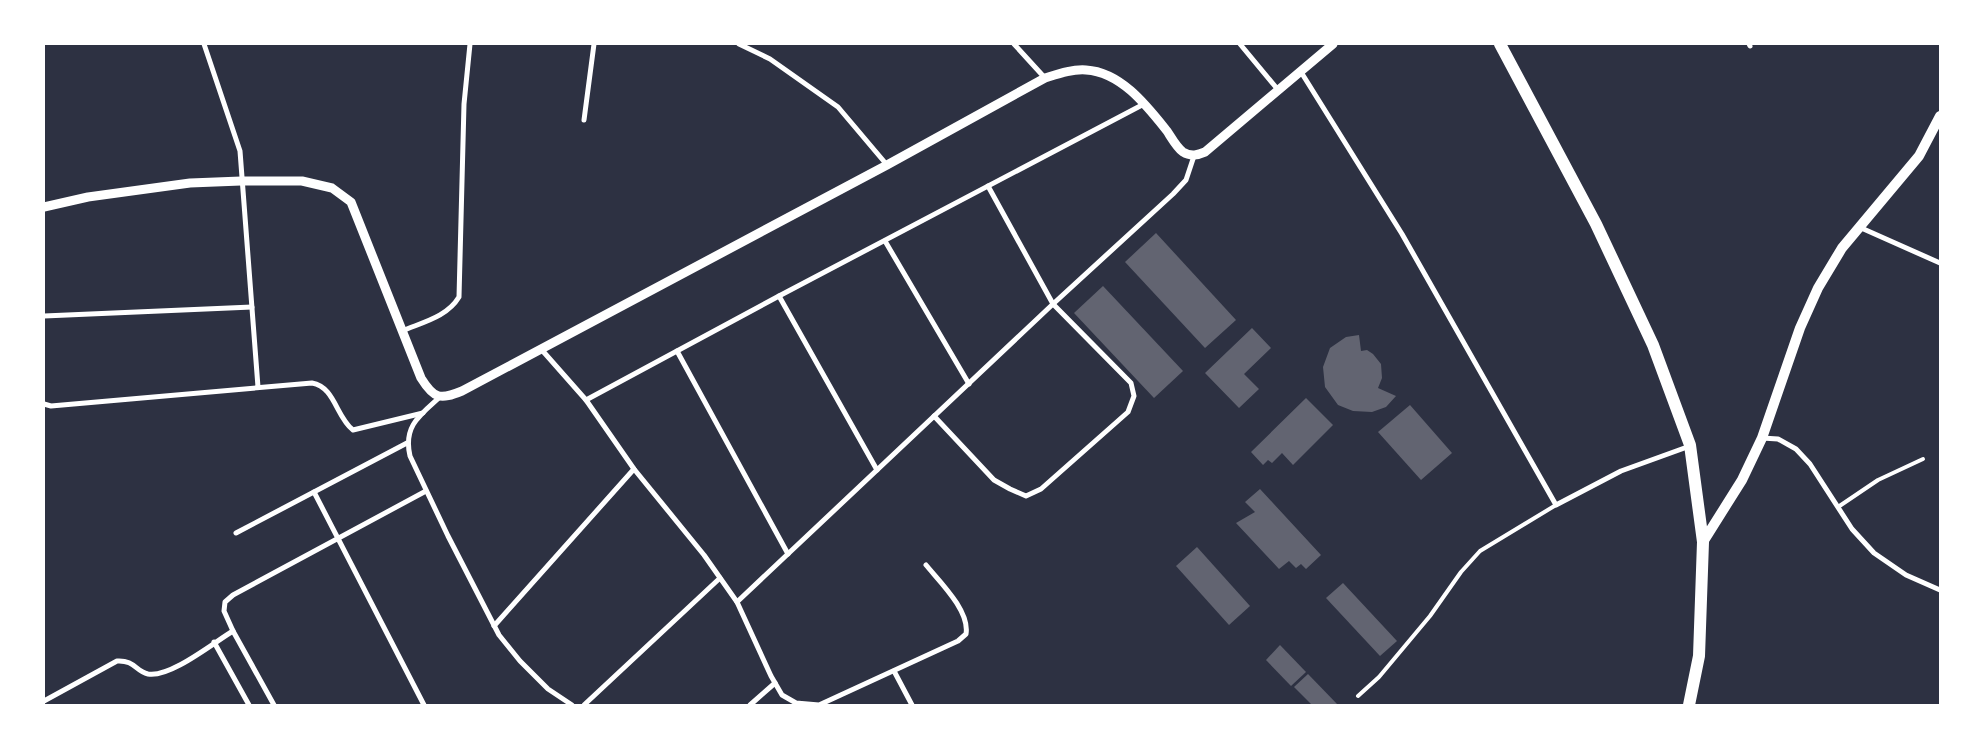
<svg xmlns="http://www.w3.org/2000/svg" width="1984" height="749" font-family="'DM Sans',sans-serif">
	<style>
		.building { fill: #626471 }
		.lines { fill: none; stroke-linecap: round; stroke-linejoin: round }
		.service { stroke: #fff; stroke-width: 4 }
		.minor { stroke: #fff; stroke-width: 5 }
		.tertiary { stroke: #fff; stroke-width: 9 }
		.secondary { stroke: #fff; stroke-width: 10 }
		.trunk { stroke: #fff; stroke-width: 12 }
	</style>
	<rect width="100%" height="100%" fill="#2d3142"/>
	<g class="building">
		<polygon points="1156,233 1236,320 1205,348 1125,262"/>
		<polygon points="1103,286 1183,371 1154,398 1074,313"/>
		<polygon points="1252,328 1271,348 1244,374 1259,389 1239,408 1205,373"/>
		<polygon points="1359,335 1361,351 1367,350 1373,354 1381,364 1382,378 1378,388 1396,396 1386,407 1372,412 1353,411 1338,405 1325,387 1323,367 1330,348 1346,337"/>
		<polygon points="1306,398 1333,425 1293,465 1282,453 1272,463 1268,460 1263,465 1251,452"/>
		<polygon points="1410,405 1452,453 1421,480 1378,432"/>
		<polygon points="1260,489 1321,555 1306,569 1301,564 1296,568 1289,561 1279,569 1236,523 1255,512 1245,502"/>
		<polygon points="1197,547 1250,606 1229,625 1176,566"/>
		<polygon points="1343,583 1397,641 1380,656 1326,598"/>
		<polygon points="1280,645 1306,672 1291,686 1266,660"/>
		<polygon points="1308,674 1338,705 1312,705 1294,687"/>
	</g>
	<g class="lines">
		<g class="service">
			<polyline points="1838,507 1878,480 1923,459"/>
			<polyline points="1358,696 1379,677 1430,616 1461,572 1480,551 1556,505"/>
		</g>
		<g class="minor">
			<polyline points="204,44 240,151 258,387"/>
			<polyline points="739,44 770,59 838,107 887,165"/>
			<polyline points="1014,44 1045,78"/>
			<polyline points="1240,44 1279,91"/>
			<polyline points="1749,44 1750,46"/>
			<polyline points="1301,72 1402,234 1556,505 1621,471 1690,446"/>
			<polyline points="584,120 594,44"/>
			<polyline points="1859,227 1940,263"/>
			<polyline points="885,241 969,384"/>
			<polyline points="779,296 877,470"/>
			<polyline points="44,316 252,307"/>
			<path d="M402 331C423 322 447 317 459 297L464 104 470 44"/>
			<path d="M541 349 586 400 634 469 704 555 737 602 771 676 782 695 796 703 819 705 958 641 966 634C970 611 940 582 926 565"/>
			<polyline points="677,351 788,554"/>
			<path d="M440 397C420 415 403 426 410 456L448 536 499 635 520 661 548 689 572 705"/>
			<polyline points="586,400 779,296 1144,104"/>
			<path d="M44 404 51 406 312 383C335 387 336 417 353 430L423 413"/>
			<polyline points="934,416 994,480 1010,489 1026,496 1041,489 1128,412 1134,396 1131,383 1053,304 988,186"/>
			<polyline points="1762,438 1778,439 1796,449 1810,464 1852,529 1874,553 1906,575 1940,590"/>
			<polyline points="314,492 424,705"/>
			<polyline points="236,533 407,443"/>
			<polyline points="737,602 1053,304 1173,194 1186,180 1194,156"/>
			<polyline points="494,626 634,469"/>
			<polyline points="214,642 249,705"/>
			<polyline points="894,671 912,705"/>
			<path d="M44 701 117 661C135 660 135 671 148 674 170 678 213 643 233 631"/>
			<polyline points="274,705 233,631 224,611 225,602 233,595 426,491"/>
			<polyline points="584,705 720,578"/>
			<polyline points="750,705 775,683"/>
		</g>
		<path class="tertiary" d="M44 207 88 197 190 183 241 181H302L332 188 351 202 421 378C434 399 440 400 462 391L887 165 1045 78C1058 74 1072 69 1086 70 1121 72 1147 106 1167 131 1171 137 1177 148 1183 152 1191 157 1198 155 1205 152L1333 44"/>
		<polyline class="secondary" points="1703,542 1742,480 1762,438 1800,328 1818,288 1842,248 1919,156 1940,116"/>
		<polyline class="trunk" points="1500,44 1596,224 1653,345 1690,445 1703,542 1699,656 1689,705"/>
	</g>
	<rect width="1984" height="749" fill="none" stroke="#ffffff" stroke-width="90"/>
</svg>
